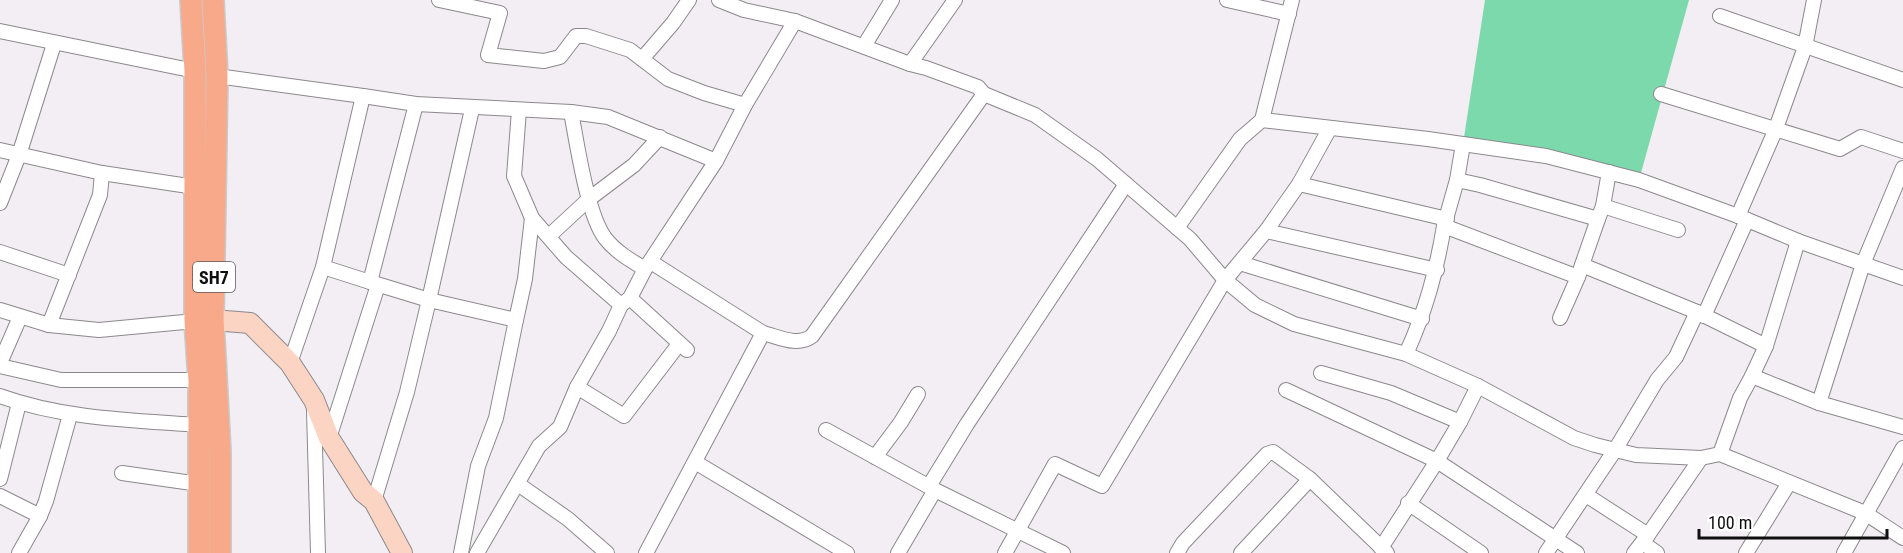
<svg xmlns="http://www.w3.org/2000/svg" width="1903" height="553" font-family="'Roboto Condensed',sans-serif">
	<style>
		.green { fill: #7cd9ab }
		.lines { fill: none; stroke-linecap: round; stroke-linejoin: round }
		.street-casing { stroke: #8c888c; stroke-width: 16 }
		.secondary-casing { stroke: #8c888c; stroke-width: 22 }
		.primary-casing { stroke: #cacaca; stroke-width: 24 }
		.street { stroke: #fff; stroke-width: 14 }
		.secondary { stroke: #fbd4c4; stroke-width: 20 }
		.primary { stroke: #f7a98a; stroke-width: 21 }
		.labels { text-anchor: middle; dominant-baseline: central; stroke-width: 4.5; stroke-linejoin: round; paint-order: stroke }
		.shield { fill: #fff; stroke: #585758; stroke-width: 1.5 }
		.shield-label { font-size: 18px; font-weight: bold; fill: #100f10 }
	</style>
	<rect width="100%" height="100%" fill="#f2eef3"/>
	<polygon class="green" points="1485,0 1689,0 1639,180 1463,144"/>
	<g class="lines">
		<defs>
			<g id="street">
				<polyline points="439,0 500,13 488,55 544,61 560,57 576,36 586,36 630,50 668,79 704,93 745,105"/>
				<polyline points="719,0 744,10 795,21 910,64 926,68 978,87 984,94 1035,115 1097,159 1190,239 1225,280 1255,305 1294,324 1406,354 1478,386 1574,438 1595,445 1636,455 1701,458 1720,454 1865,513 1903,538"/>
				<polyline points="1227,0 1289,14"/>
				<polyline points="1720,16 1903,80"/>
				<polyline points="0,31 195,71"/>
				<polyline points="864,46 892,0"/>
				<polyline points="642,59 673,23 689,0"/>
				<polyline points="910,64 955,0"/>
				<polyline points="217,76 363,96"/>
				<polyline points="1661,94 1840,149 1861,137 1903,151"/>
				<polyline points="519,110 514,176 532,218 566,257 621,305"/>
				<path d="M571 112C577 143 587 214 605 238 616 252 630 260 645 269"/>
				<polyline points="1262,120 1292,0"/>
				<polyline points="0,150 102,173 195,187"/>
				<polyline points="1457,180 1480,185 1598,219 1603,206 1609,172"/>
				<polyline points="1299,184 1447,219"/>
				<polyline points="0,203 19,155 54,44"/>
				<polyline points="1603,206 1678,230"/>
				<polyline points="1738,216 1775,131 1805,47 1814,0"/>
				<polyline points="1444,226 1457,180 1463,144"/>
				<polyline points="1177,228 1240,139 1262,120 1428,139 1546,156 1639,180 1738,216 1798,241 1903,278"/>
				<polyline points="1266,231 1437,270"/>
				<polyline points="549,236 589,199 634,165 660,137"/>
				<polyline points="1798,241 1766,346 1752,376 1819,403 1903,427"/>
				<polyline points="0,252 69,275"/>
				<polyline points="1240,263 1422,319"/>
				<polyline points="1582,265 1598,219"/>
				<polyline points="323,267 370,282 416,104"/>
				<polyline points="370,282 429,300 472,109"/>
				<polyline points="630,298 687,350"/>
				<polyline points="0,310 49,325 99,330 195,321"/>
				<polyline points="1704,316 1747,220"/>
				<polyline points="1560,318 1578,277"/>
				<polyline points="516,320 525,279 532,218"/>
				<polyline points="49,325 100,195 102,173"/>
				<path d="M763 333C779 337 798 347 812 336L984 94"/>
				<path d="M1406 354C1426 310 1436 273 1444 226L1578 277 1582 265 1697 312"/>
				<polyline points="0,363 20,317"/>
				<polyline points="290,363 323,267 363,96 416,104 571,112 608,117 716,161"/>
				<polyline points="0,366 61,380 199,380"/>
				<polyline points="1321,373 1391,393 1460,422"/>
				<polyline points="1478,386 1460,422 1437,461 1577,553"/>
				<polyline points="577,387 624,416 679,344"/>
				<polyline points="1286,390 1437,461 1381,548"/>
				<path d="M0 396C64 419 132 420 199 425"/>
				<polyline points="1819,403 1863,264 1903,168"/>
				<polyline points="314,411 318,553"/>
				<polyline points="826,430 935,490 1063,553"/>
				<polyline points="329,438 378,285"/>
				<polyline points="1720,454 1740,398 1752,376"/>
				<polyline points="875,457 901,422 918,394"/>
				<polyline points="695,462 847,553"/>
				<polyline points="122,473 199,484"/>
				<polyline points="0,479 19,403"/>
				<polyline points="518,484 568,519 607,553"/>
				<polyline points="929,486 967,424 1126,184"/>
				<polyline points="1586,495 1648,535 1701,458"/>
				<polyline points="0,496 40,516"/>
				<polyline points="374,501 407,392 429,300 516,320 496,418 478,466 461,553"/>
				<polyline points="1408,503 1481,553"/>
				<polyline points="1643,543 1657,553"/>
				<polyline points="19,553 40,516 46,501 70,415"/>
				<polyline points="477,553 539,446 560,427 577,387 609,331 621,305 630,298 645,269 716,161 745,105 795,21"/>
				<polyline points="646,553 763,333 651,262"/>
				<polyline points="898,553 935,490"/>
				<polyline points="1005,553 1055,464 1102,486 1225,280 1266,231 1299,184 1330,128"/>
				<polyline points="1177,553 1183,543 1267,454 1273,452 1310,479 1387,553"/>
				<polyline points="1241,553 1310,479"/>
				<polyline points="1546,553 1615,450 1657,380 1676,357 1697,312 1766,346"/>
				<polyline points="1634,553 1648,535"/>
				<polyline points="1746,553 1789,483"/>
				<polyline points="1844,553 1903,448"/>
			</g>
			<polyline id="secondary" points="213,320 250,323 290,363 314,400 329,438 363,492 374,501 402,553"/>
			<g id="primary">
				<polyline points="191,0 195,71 195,321 199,380 199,553"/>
				<polyline points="213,0 217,76 213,320 220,452 220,553"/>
			</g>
		</defs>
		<use href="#street" class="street-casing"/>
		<use href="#secondary" class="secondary-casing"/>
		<use href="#primary" class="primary-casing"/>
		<use href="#street" class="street"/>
		<use href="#secondary" class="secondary"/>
		<use href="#primary" class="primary"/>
	</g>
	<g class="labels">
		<rect class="shield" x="193" y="262" width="42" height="30" rx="4.5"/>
		<g class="shield-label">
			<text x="214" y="277">SH7</text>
		</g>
	</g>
	<path d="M1699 529v9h188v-9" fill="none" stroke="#100f10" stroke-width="3"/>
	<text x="1708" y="529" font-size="18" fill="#100f10" stroke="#ffffff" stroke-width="4.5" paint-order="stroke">100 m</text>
</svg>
